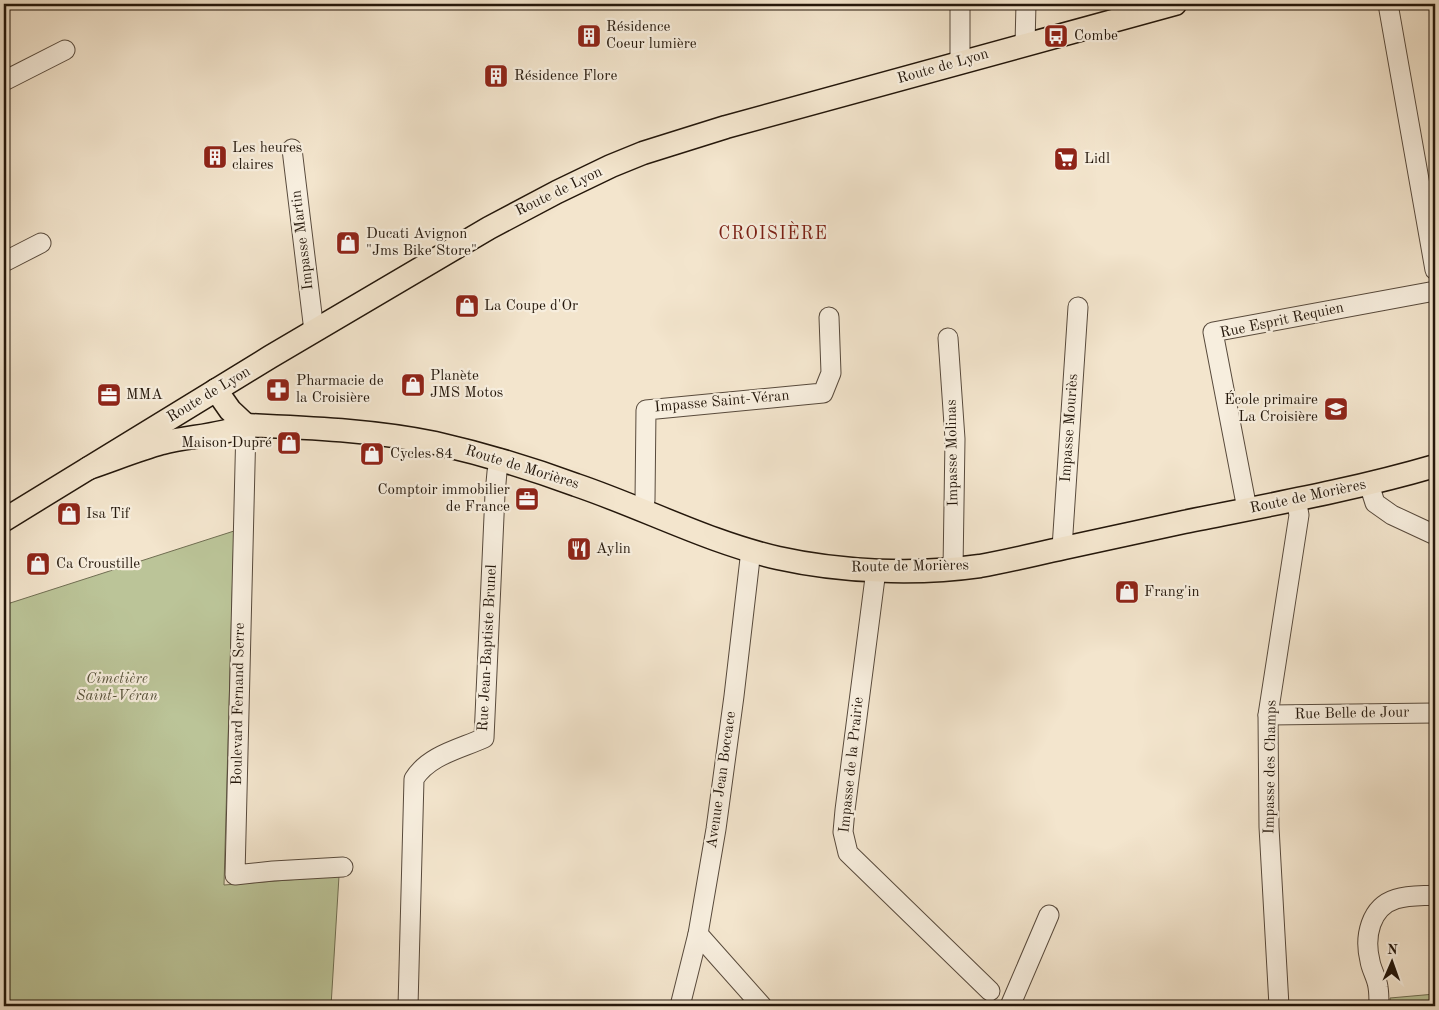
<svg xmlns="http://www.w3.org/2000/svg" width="1439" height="1010" font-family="'Old Standard TT',serif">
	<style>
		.green { fill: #bbc498; stroke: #706e52 }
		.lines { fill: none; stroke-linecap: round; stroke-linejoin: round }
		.minor-casing { stroke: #584a3c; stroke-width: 21 }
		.major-casing { stroke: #24170b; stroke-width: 25 }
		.minor { stroke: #f7eede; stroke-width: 19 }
		.major { stroke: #f3e5cd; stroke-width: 22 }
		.labels { text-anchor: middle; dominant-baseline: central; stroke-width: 4.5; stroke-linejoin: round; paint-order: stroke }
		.poi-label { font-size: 15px; fill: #24170b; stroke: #f7eede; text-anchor: start }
		.street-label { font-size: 15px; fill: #24170b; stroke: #f7eede }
		.park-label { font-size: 15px; font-style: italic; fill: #59543c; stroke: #f7eede }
		.quarter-label { font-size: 18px; letter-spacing: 1px; fill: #7a1f14; stroke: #f7eede }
	</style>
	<rect width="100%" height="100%" fill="#f3e5cd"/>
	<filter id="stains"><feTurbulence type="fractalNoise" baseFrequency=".004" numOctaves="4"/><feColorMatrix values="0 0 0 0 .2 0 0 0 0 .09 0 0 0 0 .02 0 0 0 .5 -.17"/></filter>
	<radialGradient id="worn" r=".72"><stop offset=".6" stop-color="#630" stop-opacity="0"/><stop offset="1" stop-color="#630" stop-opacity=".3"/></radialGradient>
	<g class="green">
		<polygon points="234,531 224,885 339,876 331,1006 4,1006 4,605"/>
		<polygon points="1435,994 1435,1006 1391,1006 1390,998"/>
	</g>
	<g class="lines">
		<defs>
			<g id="minor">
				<polyline points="960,4 960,63"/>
				<polyline points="1388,4 1435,270"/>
				<polyline points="1025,44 1026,4"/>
				<polyline points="4,81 65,50"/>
				<polyline points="292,149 314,331"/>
				<polyline points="4,262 41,243"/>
				<polyline points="948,338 955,439 953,569"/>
				<polyline points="246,425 235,875 273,871 343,867"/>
				<polyline points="1369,484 1375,503 1392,515 1435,535"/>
				<polyline points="1247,509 1213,332 1435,291"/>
				<polyline points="642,511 645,500 646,410 823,393 831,373 829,317"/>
				<polyline points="1062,548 1078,307"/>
				<polyline points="876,570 845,810 843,832 848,853 990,991"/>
				<polyline points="1268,715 1435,713"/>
				<polyline points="698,934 762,1006"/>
				<path d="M408 1006 414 779C429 755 460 749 484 738L495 494 497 472 501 459"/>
				<polyline points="680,1006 698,934 716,829 734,696 751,550"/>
				<polyline points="1010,1006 1049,915"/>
				<polyline points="1279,1006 1269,827 1268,715 1299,515 1296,499"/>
				<path d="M1379 1006C1379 1000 1379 993 1378 987 1377 978 1371 969 1370 961 1364 937 1370 907 1396 899 1409 895 1423 896 1435 895"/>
			</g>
			<g id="major">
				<polyline points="216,390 230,410 246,425"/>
				<path d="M89 468C113 460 137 450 162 443 190 436 219 436 246 425 309 428 373 430 435 443 483 454 530 468 576 485 644 508 708 542 778 558 841 572 916 575 980 566 1008 561 1036 554 1064 548 1104 539 1144 531 1184 522 1268 505 1353 490 1435 466"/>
				<polyline points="4,520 270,357 489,228 557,192 611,166 643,153 726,127 1175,4"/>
			</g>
		</defs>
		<use href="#minor" class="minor-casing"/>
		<use href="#major" class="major-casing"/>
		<use href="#minor" class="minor"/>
		<use href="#major" class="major"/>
	</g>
	<defs>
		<symbol id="building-square" viewBox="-11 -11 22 22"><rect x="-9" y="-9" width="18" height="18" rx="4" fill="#8f2418" stroke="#f7eede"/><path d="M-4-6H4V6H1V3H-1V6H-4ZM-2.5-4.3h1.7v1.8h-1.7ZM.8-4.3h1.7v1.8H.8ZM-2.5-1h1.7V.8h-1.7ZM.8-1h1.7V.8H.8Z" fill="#fff"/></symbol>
		<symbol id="bus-square" viewBox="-11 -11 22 22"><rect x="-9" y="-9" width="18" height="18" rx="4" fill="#8f2418" stroke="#f7eede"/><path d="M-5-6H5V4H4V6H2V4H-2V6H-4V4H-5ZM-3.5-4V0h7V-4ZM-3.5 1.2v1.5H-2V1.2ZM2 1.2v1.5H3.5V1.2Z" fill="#fff"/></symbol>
		<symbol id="supermarket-square" viewBox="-11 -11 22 22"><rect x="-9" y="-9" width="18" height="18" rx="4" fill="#8f2418" stroke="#f7eede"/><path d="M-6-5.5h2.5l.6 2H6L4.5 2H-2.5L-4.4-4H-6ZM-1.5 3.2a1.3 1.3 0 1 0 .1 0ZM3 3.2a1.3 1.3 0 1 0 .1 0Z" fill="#fff"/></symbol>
		<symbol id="shop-square" viewBox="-11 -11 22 22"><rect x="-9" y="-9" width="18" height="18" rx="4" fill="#8f2418" stroke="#f7eede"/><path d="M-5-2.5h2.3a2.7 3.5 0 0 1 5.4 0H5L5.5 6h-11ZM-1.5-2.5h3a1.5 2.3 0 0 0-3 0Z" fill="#fff"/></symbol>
		<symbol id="pharmacy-square" viewBox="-11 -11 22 22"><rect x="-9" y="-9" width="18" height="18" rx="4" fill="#8f2418" stroke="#f7eede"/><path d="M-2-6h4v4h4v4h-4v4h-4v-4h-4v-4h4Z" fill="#fff"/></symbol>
		<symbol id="office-square" viewBox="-11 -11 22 22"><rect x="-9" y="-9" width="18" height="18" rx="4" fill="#8f2418" stroke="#f7eede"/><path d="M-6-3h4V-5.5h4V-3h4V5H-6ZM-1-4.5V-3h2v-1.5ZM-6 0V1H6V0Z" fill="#fff"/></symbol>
		<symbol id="school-square" viewBox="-11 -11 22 22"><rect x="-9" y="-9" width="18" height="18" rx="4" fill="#8f2418" stroke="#f7eede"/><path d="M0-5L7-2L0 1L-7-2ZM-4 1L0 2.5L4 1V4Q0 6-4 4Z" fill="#fff"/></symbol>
		<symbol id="restaurant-square" viewBox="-11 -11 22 22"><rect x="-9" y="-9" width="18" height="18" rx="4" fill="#8f2418" stroke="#f7eede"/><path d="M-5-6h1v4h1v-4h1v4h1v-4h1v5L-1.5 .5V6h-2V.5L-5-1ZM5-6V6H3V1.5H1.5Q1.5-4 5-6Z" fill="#fff"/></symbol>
	</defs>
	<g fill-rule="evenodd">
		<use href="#building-square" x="575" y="22" width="28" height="28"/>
		<use href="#bus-square" x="1042" y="22" width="28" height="28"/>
		<use href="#building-square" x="482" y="62" width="28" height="28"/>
		<use href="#building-square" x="201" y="143" width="28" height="28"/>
		<use href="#supermarket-square" x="1052" y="145" width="28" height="28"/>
		<use href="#shop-square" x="334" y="229" width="28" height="28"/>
		<use href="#shop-square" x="453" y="292" width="28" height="28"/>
		<use href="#shop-square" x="399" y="371" width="28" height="28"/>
		<use href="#pharmacy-square" x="264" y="376" width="28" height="28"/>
		<use href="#office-square" x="95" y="381" width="28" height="28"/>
		<use href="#school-square" x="1322" y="395" width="28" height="28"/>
		<use href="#shop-square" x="275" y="429" width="28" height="28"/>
		<use href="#shop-square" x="358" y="440" width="28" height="28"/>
		<use href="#office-square" x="513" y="485" width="28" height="28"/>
		<use href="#shop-square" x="55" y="500" width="28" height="28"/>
		<use href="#restaurant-square" x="565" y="535" width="28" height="28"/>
		<use href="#shop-square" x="24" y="550" width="28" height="28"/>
		<use href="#shop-square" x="1113" y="578" width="28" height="28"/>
	</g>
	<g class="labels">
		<g class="poi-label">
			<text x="606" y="27">Résidence<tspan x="606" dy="17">Coeur lumière</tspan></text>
			<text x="1074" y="36">Combe</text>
			<text x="514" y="76">Résidence Flore</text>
			<text x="232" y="148">Les heures<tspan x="232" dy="17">claires</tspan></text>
			<text x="1084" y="159">Lidl</text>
			<text x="366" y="234">Ducati Avignon<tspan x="366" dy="17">"Jms Bike Store"</tspan></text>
			<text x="484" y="306">La Coupe d'Or</text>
			<text x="430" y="376">Planète<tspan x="430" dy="17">JMS Motos</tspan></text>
			<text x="296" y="381">Pharmacie de<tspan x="296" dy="17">la Croisière</tspan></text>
			<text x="126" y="395">MMA</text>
			<text x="1318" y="400" text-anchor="end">École primaire<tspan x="1318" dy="17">La Croisière</tspan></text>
			<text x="272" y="443" text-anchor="end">Maison Dupré</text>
			<text x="390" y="454">Cycles 84</text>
			<text x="510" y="490" text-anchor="end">Comptoir immobilier<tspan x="510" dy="17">de France</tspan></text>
			<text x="86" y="514">Isa Tif</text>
			<text x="596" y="549">Aylin</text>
			<text x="56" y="564">Ca Croustille</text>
			<text x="1144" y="592">Frang'in</text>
		</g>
		<g class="street-label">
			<text transform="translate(943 67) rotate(-16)">Route de Lyon</text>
			<text transform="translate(559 192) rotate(-26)">Route de Lyon</text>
			<text transform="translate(303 240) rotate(-97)">Impasse Martin</text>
			<text transform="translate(1282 321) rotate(-12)">Rue Esprit Requien</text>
			<text transform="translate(209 395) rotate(-31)">Route de Lyon</text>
			<text transform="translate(722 402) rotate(-5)">Impasse Saint-Véran</text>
			<text transform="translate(1070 428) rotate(-86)">Impasse Mouriès</text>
			<text transform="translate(953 453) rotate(-91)">Impasse Molinas</text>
			<text transform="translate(522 468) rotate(17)">Route de Morières</text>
			<text transform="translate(1308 497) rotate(-12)">Route de Morières</text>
			<text transform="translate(910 567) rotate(-1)">Route de Morières</text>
			<text transform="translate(488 648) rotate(-87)">Rue Jean-Baptiste Brunel</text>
			<text transform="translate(239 704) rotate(-89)">Boulevard Fernand Serre</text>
			<text transform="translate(1352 714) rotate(-1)">Rue Belle de Jour</text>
			<text transform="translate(852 765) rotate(-84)">Impasse de la Prairie</text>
			<text transform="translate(1271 767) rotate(-89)">Impasse des Champs</text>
			<text transform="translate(722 780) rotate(-82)">Avenue Jean Boccace</text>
		</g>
		<g class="park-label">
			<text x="117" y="679">Cimetière<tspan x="117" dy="17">Saint-Véran</tspan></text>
		</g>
		<g class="quarter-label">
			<text x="773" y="234">CROISIÈRE</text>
		</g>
	</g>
	<rect width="1439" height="1010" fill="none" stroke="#f3e5cd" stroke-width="20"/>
	<rect x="5" y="5" width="1429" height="1000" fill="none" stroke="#24170b" stroke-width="2.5"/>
	<rect x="10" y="10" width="1419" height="990" fill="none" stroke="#24170b"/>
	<g transform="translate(1392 962) rotate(2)" stroke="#f7eede" stroke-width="4" paint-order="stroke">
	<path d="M0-4L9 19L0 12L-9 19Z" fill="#24170b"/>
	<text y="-8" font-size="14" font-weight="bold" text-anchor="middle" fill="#24170b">N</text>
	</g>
	<rect width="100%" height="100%" filter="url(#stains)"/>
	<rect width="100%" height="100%" fill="url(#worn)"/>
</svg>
